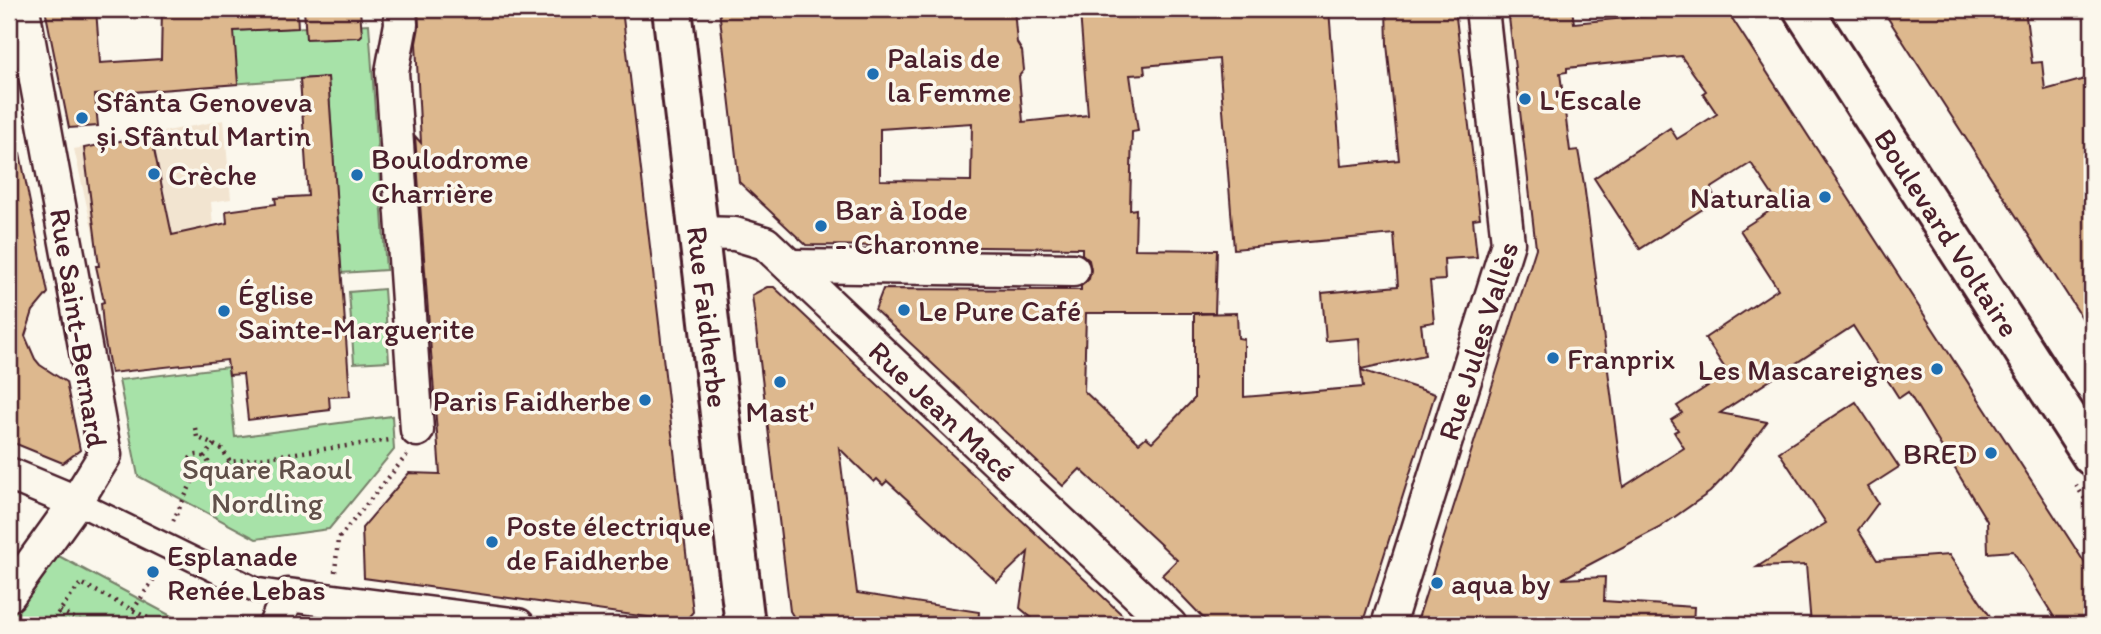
<svg xmlns="http://www.w3.org/2000/svg" width="2101" height="634" font-family="Itim,sans-serif">
	<style>
		.built { fill: #f2e4d0 }
		.green { fill: #a7e2a8; stroke: #78806a; stroke-width: 2 }
		.building { fill: #ddb88e; stroke: #4a1f2b; stroke-width: 2; fill-rule: evenodd }
		.lines { fill: none; stroke-linecap: round; stroke-linejoin: round }
		.pedestrian-casing { stroke: #4a1f2b; stroke-width: 28 }
		.minor-casing { stroke: #4a1f2b; stroke-width: 37 }
		.tertiary-casing { stroke: #4a1f2b; stroke-width: 44 }
		.secondary-casing { stroke: #4a1f2b; stroke-width: 44 }
		.path { stroke: #4a1f2b; stroke-width: 4.5; stroke-dasharray: 2 5; stroke-linecap: butt }
		.pedestrian { stroke: #fbf7ec; stroke-width: 23 }
		.minor { stroke: #fbf7ec; stroke-width: 32 }
		.tertiary { stroke: #fbf7ec; stroke-width: 38 }
		.secondary { stroke: #fbf7ec; stroke-width: 38 }
		.poi-dot { fill: #1f6fb2; stroke: #fbf7ec; stroke-width: 2.5 }
		.labels { text-anchor: middle; dominant-baseline: central; stroke-width: 7; stroke-linejoin: round; paint-order: stroke }
		.poi-label { font-size: 30px; fill: #4a1f2b; stroke: #fbf7ec; text-anchor: start }
		.street-label { font-size: 30px; fill: #4a1f2b; stroke: #fbf7ec }
		.park-label { font-size: 30px; fill: #61504a; stroke: #fbf7ec }
	</style>
	<rect width="100%" height="100%" fill="#fbf7ec"/>
	<filter id="ink" filterUnits="userSpaceOnUse"><feTurbulence type="fractalNoise" baseFrequency=".0143" numOctaves="2"/><feDisplacementMap in="SourceGraphic" scale="14" xChannelSelector="R" yChannelSelector="G"/><feConvolveMatrix kernelMatrix="1 2 1 2 8 2 1 2 1" color-interpolation-filters="sRGB"/></filter>
	<g filter="url(#ink)">
		<polygon class="built" points="224,120 231,199 211,202 213,226 97,251 74,149"/>
		<g class="green">
			<polygon points="369,24 386,270 341,273 328,77 230,84 226,31"/>
			<polygon points="384,289 389,361 354,363 349,292"/>
			<polygon points="228,367 235,437 392,416 394,450 329,529 256,539 138,476 119,380"/>
			<polygon points="55,554 188,625 9,625 9,618"/>
		</g>
		<g class="building">
			<polygon points="45,9 96,9 100,63 161,59 162,9 297,9 298,28 234,31 238,84 95,95 98,126 69,128"/>
			<polygon points="304,9 360,9 362,35 360,37 306,39"/>
			<polygon points="418,9 622,9 693,612 684,622 364,578 362,528 409,473 440,474 415,136 421,143 416,43 419,27"/>
			<path d="M719 9H1014L1017 43 1022 51 1024 70 1019 76 1023 122 1088 115 1080 12 1083 11V9H1329L1341 166 1399 160 1387 44 1386 9H1455L1480 218 1473 219 1477 257 1444 259 1445 280 1430 281 1434 322 1421 324 1425 355 1361 369 1359 338 1326 341 1322 293 1398 286 1394 234 1234 249 1219 59 1144 66 1145 74 1130 75 1138 131 1132 132 1130 210 1136 209 1135 249 1217 250 1215 313H1086L1084 391 1139 443 1146 437 1152 442 1194 399V314L1237 313 1238 338 1244 339V397L1363 387 1361 370 1435 394 1362 625H1210L1162 575 1177 560 1080 469 1063 486 875 310 883 289 1081 290V286L1089 279 1091 270 1089 260 1082 254V248L806 245 739 182ZM972 123 971 181 880 180V129Z"/>
			<path d="M1508 9H1572L1574 23 1689 12 1688 9H1726L2092 574V625H2059L2013 551 1988 553 1987 521 1908 392 1899 398 1853 326 1720 413 1767 422 1729 472 1710 492 1659 528 1562 579 1605 577 1604 601 1694 607 1693 625H1416L1536 248ZM1681 56 1706 91 1703 93 1717 114 1677 139 1670 128 1594 178 1640 249 1717 200 1710 189 1751 163 1779 205 1740 230 1778 289 1705 338 1728 373 1677 406 1682 413 1671 420 1678 430 1674 432 1684 448 1623 487 1584 184 1578 150 1570 151 1560 73 1567 72V68Z"/>
			<polygon points="1882,9 2025,9 2032,63 2042,62 2045,90 2092,77 2092,333"/>
			<polygon points="328,77 350,396 329,397 330,410 248,420 243,374 229,375 227,360 111,373 104,337 101,303 104,302 96,266 99,266 84,148 151,135 172,235 227,223 226,211 276,204 275,198 308,196 300,79"/>
			<polygon points="20,153 48,293 33,311 25,336 35,359 40,365 66,382 80,450 63,463 9,441 9,154"/>
			<polygon points="767,287 774,287 1133,625 1040,625 1020,608 1028,552 997,582 887,481 883,485 877,479 874,482 839,448 857,593 979,612 978,625 803,625 796,621 790,611 752,295"/>
			<polygon points="1856,402 1899,467 1868,487 1878,503 1858,530 1877,560 1949,555 1996,625 1811,625 1806,565 1757,567 1826,523 1779,452"/>
		</g>
		<g class="lines">
			<defs>
				<polyline id="pedestrian" points="76,502 256,590 288,595"/>
				<g id="minor">
					<polyline points="400,9 401,24 392,72 417,430"/>
					<path id="s1" d="M698 233 735 234 765 243 1170 625"/>
					<polyline points="790,266 1073,270"/>
					<polyline points="9,474 76,502"/>
					<polyline points="9,595 76,502 105,455 23,9"/>
					<polyline points="275,625 288,595 518,625"/>
					<path id="s2" d="M1388 625 1508 243 1482 9"/>
				</g>
				<g id="tertiary">
					<path id="s3" d="M672 9 745 625"/>
				</g>
				<g id="secondary">
					<path id="s4" d="M1803 9 2092 456"/>
				</g>
			</defs>
			<use href="#pedestrian" class="pedestrian-casing"/>
			<use href="#minor" class="minor-casing"/>
			<use href="#tertiary" class="tertiary-casing"/>
			<use href="#secondary" class="secondary-casing"/>
			<g class="path">
				<polyline points="195,428 197,437 222,449 230,462 390,440"/>
				<circle cx="198" cy="466" r="11"/>
				<polyline points="204,457 214,444"/>
				<polyline points="209,471 221,470 230,462"/>
				<polyline points="2076,485 2092,510"/>
				<polyline points="173,521 195,476"/>
				<polyline points="335,572 338,539 407,455"/>
				<polyline points="133,610 153,580 156,569"/>
				<polyline points="60,611 88,625"/>
				<polyline points="49,625 81,583 161,625"/>
			</g>
			<use href="#pedestrian" class="pedestrian"/>
			<use href="#minor" class="minor"/>
			<use href="#tertiary" class="tertiary"/>
			<use href="#secondary" class="secondary"/>
		</g>
	</g>
	<g class="poi-dot">
		<circle cx="873" cy="74" r="7"/>
		<circle cx="1525" cy="99" r="7"/>
		<circle cx="82" cy="118" r="7"/>
		<circle cx="154" cy="174" r="7"/>
		<circle cx="357" cy="175" r="7"/>
		<circle cx="1825" cy="197" r="7"/>
		<circle cx="821" cy="226" r="7"/>
		<circle cx="904" cy="310" r="7"/>
		<circle cx="224" cy="311" r="7"/>
		<circle cx="1553" cy="358" r="7"/>
		<circle cx="1937" cy="369" r="7"/>
		<circle cx="780" cy="382" r="7"/>
		<circle cx="645" cy="400" r="7"/>
		<circle cx="1991" cy="453" r="7"/>
		<circle cx="492" cy="542" r="7"/>
		<circle cx="153" cy="572" r="7"/>
		<circle cx="1437" cy="583" r="7"/>
	</g>
	<g class="labels">
		<g class="poi-label">
			<text x="887" y="57">Palais de<tspan x="887" dy="34">la Femme</tspan></text>
			<text x="1539" y="99">L'Escale</text>
			<text x="96" y="101">Sfânta Genoveva<tspan x="96" dy="34">și Sfântul Martin</tspan></text>
			<text x="371" y="158">Boulodrome<tspan x="371" dy="34">Charrière</tspan></text>
			<text x="168" y="174">Crèche</text>
			<text x="1811" y="197" text-anchor="end">Naturalia</text>
			<text x="835" y="209">Bar à Iode<tspan x="835" dy="34">- Charonne</tspan></text>
			<text x="238" y="294">Église<tspan x="238" dy="34">Sainte-Marguerite</tspan></text>
			<text x="918" y="310">Le Pure Café</text>
			<text x="1567" y="358">Franprix</text>
			<text x="1923" y="369" text-anchor="end">Les Mascareignes</text>
			<text x="631" y="400" text-anchor="end">Paris Faidherbe</text>
			<text x="780" y="411" text-anchor="middle">Mast'</text>
			<text x="1977" y="453" text-anchor="end">BRED</text>
			<text x="506" y="525">Poste électrique<tspan x="506" dy="34">de Faidherbe</tspan></text>
			<text x="167" y="555">Esplanade<tspan x="167" dy="34">Renée Lebas</tspan></text>
			<text x="1451" y="583">aqua by</text>
		</g>
		<g class="street-label">
			<text stroke="none"><textPath href="#s4" startOffset="266">Boulevard Voltaire</textPath></text>
			<text stroke="none"><textPath href="#s3" startOffset="310">Rue Faidherbe</textPath></text>
			<text transform="translate(79 328) rotate(81)">Rue Saint-Bernard</text>
			<text stroke="none"><textPath href="#s2" startOffset="298">Rue Jules Vallès</textPath></text>
			<text stroke="none"><textPath href="#s1" startOffset="313">Rue Jean Macé</textPath></text>
		</g>
		<g class="park-label">
			<text x="267" y="468">Square Raoul<tspan x="267" dy="34">Nordling</tspan></text>
		</g>
	</g>
	<rect width="2101" height="634" fill="none" stroke="#fbf7ec" stroke-width="35"/>
	<rect x="18" y="18" width="2066" height="599" fill="none" stroke="#4a1f2b" stroke-width="2.5" filter="url(#ink)"/>
</svg>
